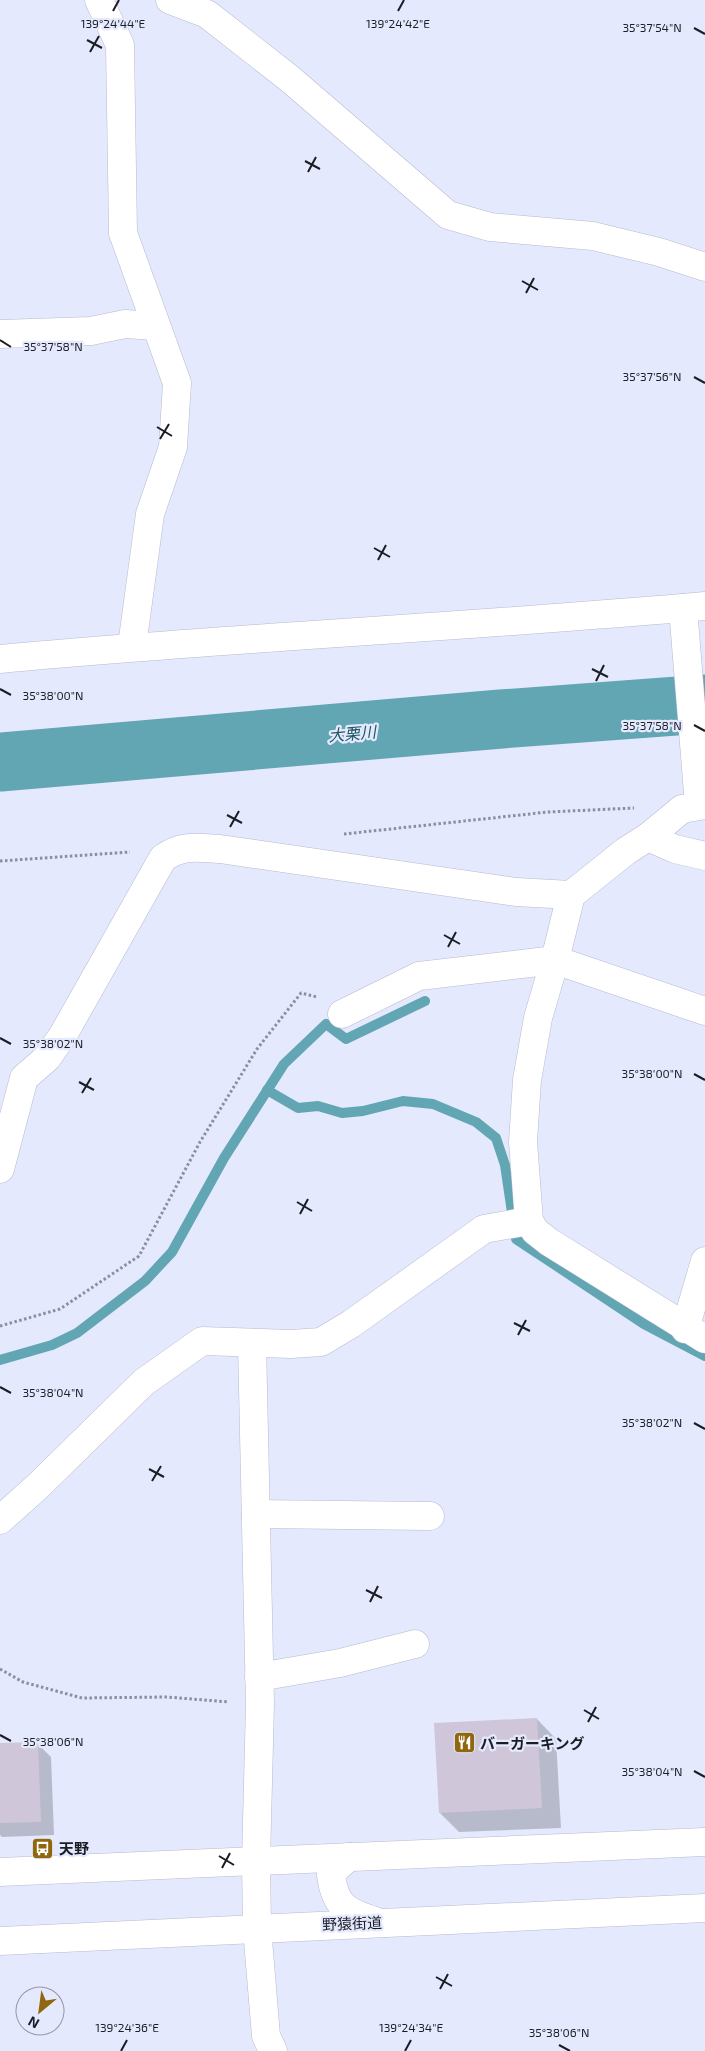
<svg xmlns="http://www.w3.org/2000/svg" width="705" height="2051" font-family="'Exo 2','Noto Sans JP',sans-serif">
	<style>
		.shadow { fill: #0003 }
		.lines { fill: none; stroke-linecap: round; stroke-linejoin: round }
		.stream { stroke: #63a6b3; stroke-width: 10 }
		.river { stroke: #63a6b3; stroke-width: 59 }
		.building { fill: #d0c6d9 }
		.minor-casing { stroke: #b7bace; stroke-width: 29 }
		.major-casing { stroke: #b7bace; stroke-width: 29 }
		.path { stroke: #8b8e9d; stroke-width: 3; stroke-dasharray: 2.5 2.5; stroke-linecap: butt }
		.minor { stroke: #fff; stroke-width: 28 }
		.major { stroke: #fff; stroke-width: 28 }
		.ticks { fill: none; stroke: #1b1d24; stroke-width: 2 }
		.labels { text-anchor: middle; dominant-baseline: central; stroke-width: 4.5; stroke-linejoin: round; paint-order: stroke }
		.poi-label { font-size: 15px; font-weight: bold; fill: #1b1d24; stroke: #e5e9fe; text-anchor: start }
		.street-label { font-size: 15px; fill: #1b1d24; stroke: #e5e9fe }
		.water-label { font-size: 16px; font-style: italic; fill: #1f5761; stroke: #e5e9fe }
		.ticks-label { font-size: 12px; text-anchor: middle; fill: #1b1d24; stroke: #e5e9fe; stroke-width: 4.5; stroke-linejoin: round; paint-order: stroke }
	</style>
	<rect width="100%" height="100%" fill="#e5e9fe"/>
	<g class="shadow">
		<polygon points="537,1719 556,1739 561,1828 459,1832 440,1813"/>
		<polygon points="37,1743 51,1757 54,1835 2,1837 0,1835 0,1744"/>
	</g>
	<g class="lines">
		<g class="stream">
			<polyline points="267,1090 298,1108 318,1106 342,1113 363,1111 403,1101 433,1104 476,1122 496,1138 505,1165 516,1239 644,1324 705,1356"/>
			<polyline points="0,1360 52,1345 77,1333 145,1281 172,1252 224,1158 284,1064 326,1024 346,1039 425,1001"/>
		</g>
		<polyline class="river" points="0,762 501,719 705,704"/>
	</g>
	<g class="building">
		<polygon points="537,1718 542,1808 439,1813 434,1723"/>
		<polygon points="38,1742 41,1822 0,1823 0,1743"/>
	</g>
	<g class="lines">
		<defs>
			<g id="minor">
				<polyline points="99,0 120,45 123,233 177,383 173,447 150,514 132,646"/>
				<polyline points="170,0 207,14 290,79 448,215 490,227 593,236 659,252 705,267"/>
				<polyline points="0,334 91,331 125,324 156,326"/>
				<polyline points="683,608 699,805"/>
				<path d="M0 659C235 637 470 627 705 606"/>
				<polyline points="705,805 682,809 648,837 626,851 571,895 555,960 538,1018 527,1080 523,1142 529,1221 535,1231 549,1242 705,1339"/>
				<polyline points="648,837 675,849 705,856"/>
				<polyline points="342,1014 419,976 555,960 705,1011"/>
				<path d="M0 1169 24 1078 47 1058 63 1035 163 858C184 844 196 848 220 849L516 892 571 895"/>
				<polyline points="685,1329 705,1261"/>
				<polyline points="252,1343 260,1704 256,1861"/>
				<polyline points="256,1514 430,1516"/>
				<polyline points="0,1520 38,1486 144,1382 202,1341 291,1344 321,1342 351,1324 484,1229 529,1221"/>
				<polyline points="259,1677 340,1663 415,1644"/>
				<polyline points="257,1928 266,2036 273,2051"/>
			</g>
			<g id="major">
				<path d="M349 1857 337 1867 331 1875C335 1907 347 1912 375 1921"/>
				<polyline points="256,1861 257,1928"/>
				<polyline points="0,1872 705,1842"/>
				<polyline points="0,1941 705,1908"/>
			</g>
		</defs>
		<use href="#minor" class="minor-casing"/>
		<use href="#major" class="major-casing"/>
		<g class="path">
			<polyline points="344,834 548,812 634,808"/>
			<polyline points="0,861 130,852"/>
			<polyline points="0,1326 60,1309 139,1256 200,1142 257,1049 301,993 317,997"/>
			<polyline points="0,1669 23,1682 82,1698 167,1697 229,1702"/>
		</g>
		<use href="#minor" class="minor"/>
		<use href="#major" class="major"/>
	</g>
	<path class="ticks" d="M113 11 119 0M398 11 404 0M694 28 705 34M87 40 102 48M90 52 99 36M305 161 320 169M308 172 316 157M522 281 538 290M526 293 534 278M0 340 11 347M694 377 705 383M157 427 172 436M160 439 169 424M374 548 390 557M378 560 386 545M592 669 608 677M596 681 604 665M0 689 11 695M694 725 705 731M227 815 242 823M230 827 239 811M444 935 460 944M448 947 456 932M0 1038 11 1044M694 1074 705 1080M79 1082 94 1090M82 1093 91 1078M297 1202 312 1211M300 1214 308 1199M514 1323 530 1331M518 1335 526 1320M0 1387 11 1393M694 1423 705 1429M149 1469 164 1477M152 1481 161 1466M366 1590 382 1598M370 1602 378 1586M584 1710 599 1719M588 1722 596 1707M0 1735 11 1741M694 1771 705 1777M219 1856 234 1865M222 1868 230 1853M436 1977 452 1986M440 1989 448 1974M559 2045 570 2051M121 2051 127 2040M405 2051 411 2040"/>
	<defs>
		<symbol id="restaurant-square" viewBox="-11 -11 22 22"><rect x="-9" y="-9" width="18" height="18" rx="4" fill="#90670e" stroke="#e5e9fe"/><path d="M-5-6h1v4h1v-4h1v4h1v-4h1v5L-1.5 .5V6h-2V.5L-5-1ZM5-6V6H3V1.5H1.5Q1.5-4 5-6Z" fill="#fff"/></symbol>
		<symbol id="bus-square" viewBox="-11 -11 22 22"><rect x="-9" y="-9" width="18" height="18" rx="4" fill="#90670e" stroke="#e5e9fe"/><path d="M-5-6H5V4H4V6H2V4H-2V6H-4V4H-5ZM-3.5-4V0h7V-4ZM-3.5 1.2v1.5H-2V1.2ZM2 1.2v1.5H3.5V1.2Z" fill="#fff"/></symbol>
	</defs>
	<g fill-rule="evenodd">
		<use href="#restaurant-square" x="452" y="1730" width="25" height="25"/>
		<use href="#bus-square" x="30" y="1836" width="25" height="25"/>
	</g>
	<g class="labels">
		<g class="poi-label">
			<text x="480" y="1743">バーガーキング</text>
			<text x="59" y="1848">天野</text>
		</g>
		<g class="street-label">
			<text transform="translate(352 1923) rotate(-2)">野猿街道</text>
		</g>
		<g class="water-label">
			<text transform="translate(352 733) rotate(-5)">大栗川</text>
		</g>
	</g>
	<g class="ticks-label">
		<text x="113" y="28">139°24'44"E</text>
		<text x="398" y="28">139°24'42"E</text>
		<text x="652" y="32">35°37'54"N</text>
		<text x="53" y="351">35°37'58"N</text>
		<text x="652" y="381">35°37'56"N</text>
		<text x="53" y="700">35°38'00"N</text>
		<text x="652" y="730">35°37'58"N</text>
		<text x="53" y="1048">35°38'02"N</text>
		<text x="652" y="1078">35°38'00"N</text>
		<text x="53" y="1397">35°38'04"N</text>
		<text x="652" y="1427">35°38'02"N</text>
		<text x="53" y="1746">35°38'06"N</text>
		<text x="652" y="1776">35°38'04"N</text>
		<text x="127" y="2032">139°24'36"E</text>
		<text x="411" y="2032">139°24'34"E</text>
		<text x="559" y="2037">35°38'06"N</text>
	</g>
	<g transform="translate(40 2011) rotate(209)"><circle r="24" fill="#e5e9fe" stroke="#9497a7"/>
	<path d="M0-4L9 19L0 12L-9 19Z" fill="#90670e"/>
	<text y="-8" font-size="14" font-weight="bold" text-anchor="middle" fill="#1b1d24">N</text>
	</g>
</svg>
